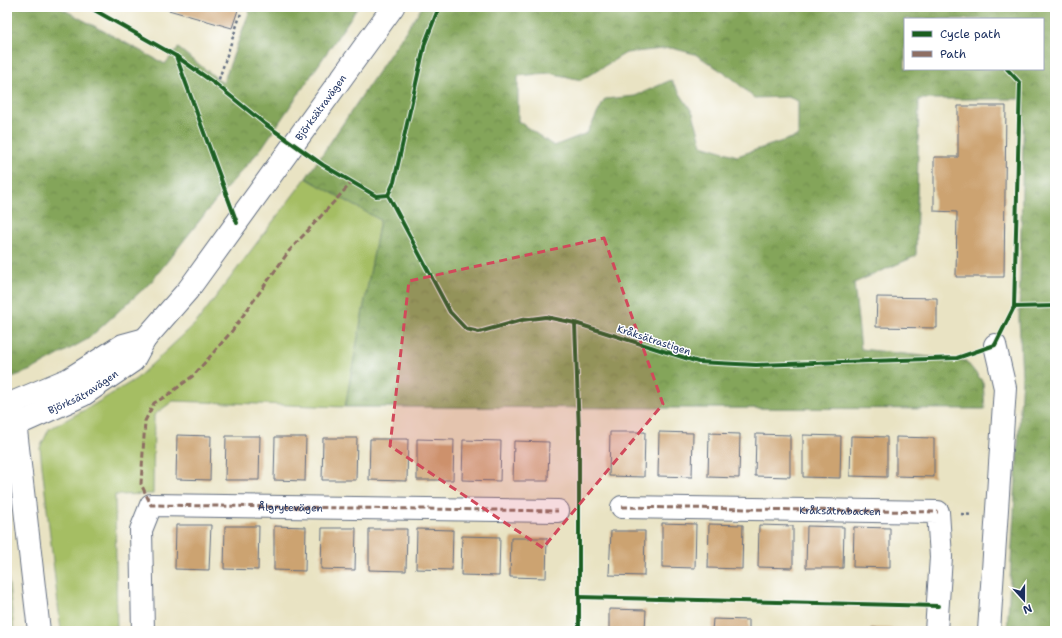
<svg xmlns="http://www.w3.org/2000/svg" width="1062" height="638" font-family="'Shantell Sans',sans-serif">
	<style>
		.green { fill: #a5be64; stroke: #607661 }
		.forest { fill: url(#forest-crowns); stroke: #506a5c; fill-rule: evenodd }
		.building { fill: #cca371 }
		.lines { fill: none; stroke-linecap: round; stroke-linejoin: round }
		.minor-casing { stroke: #636e81; stroke-width: 24 }
		.path { stroke: #636e81; stroke-width: 2.5; stroke-dasharray: 3 3; stroke-linecap: butt }
		.minor { stroke: #fff; stroke-width: 22 }
		.quiet { stroke: #8d6e63; stroke-width: 3; stroke-dasharray: 6 3; stroke-linecap: butt }
		.cycleway-casing { stroke: #fff; stroke-width: 6 }
		.cycleway { stroke: #1b5e20; stroke-width: 4 }
		.marked { fill: #d1495b; fill-opacity: 0.2; stroke: #d1495b; stroke-width: 3; stroke-dasharray: 8 5; stroke-linejoin: round }
		.labels { text-anchor: middle; dominant-baseline: central; stroke-width: 3; stroke-linejoin: round; paint-order: stroke }
		.street-label { font-size: 10px; fill: #1b2f5e; stroke: #fff }
	</style>
	<defs>
		<pattern id="forest-crowns" width="20" height="18" patternUnits="userSpaceOnUse"><rect width="20" height="18" fill="#84a55a"/><path d="M2 6a3 3 0 1 1 6 0M12 15a3 3 0 1 1 6 0" fill="none" stroke="#6b874e"/></pattern>
	</defs>
	<rect width="100%" height="100%" fill="#fff"/>
	<filter id="ink" filterUnits="userSpaceOnUse"><feTurbulence type="fractalNoise" baseFrequency=".025" numOctaves="2"/><feDisplacementMap in="SourceGraphic" scale="8" xChannelSelector="R" yChannelSelector="G"/><feConvolveMatrix kernelMatrix="1 2 1 2 8 2 1 2 1" color-interpolation-filters="sRGB"/></filter>
	<filter id="wash" filterUnits="userSpaceOnUse"><feTurbulence type="fractalNoise" baseFrequency=".012" numOctaves="4" result="noise"/><feDisplacementMap in="SourceGraphic" scale="16" xChannelSelector="R" yChannelSelector="G"/><feGaussianBlur stdDeviation="0.9" result="paint"/><feColorMatrix in="noise" values="0 0 0 0 0 0 0 0 0 0 0 0 0 0 0 0 0 1.4 0 .05"/><feComposite in="paint" operator="in"/></filter>
	<g filter="url(#wash)">
		<rect width="100%" height="100%" fill="#e9e3c3"/>
		<g class="green">
			<polygon points="306,178 380,220 345,407 173,401 154,415 153,494 115,495 117,631 61,631 40,448 49,429 90,407 136,379 196,323"/>
			<polygon points="7,567 14,631 7,631"/>
		</g>
		<g class="forest">
			<polygon points="7,7 59,7 165,64 178,48 223,83 251,7 358,7 261,149 216,200 151,282 88,339 31,370 7,379"/>
			<path d="M422 7H1055V631H1007L1022 376 1019 319 1024 99H919L916 256 854 283 861 349 966 361 983 382 985 409 345 407 380 220 306 178ZM905 19H1043V69H905ZM671 48 695 54 732 78 754 98 788 97 798 101V136L737 156 702 145 693 113 671 80 635 96 605 99 587 133 554 146 518 121V76L550 73 581 80 626 53Z"/>
		</g>
		<g id="blocks">
			<g class="building">
				<polygon points="158,7 239,7 232,28"/>
				<polygon points="958,106 1006,106 1004,277 956,277 957,212 934,211 934,157 958,157"/>
				<polygon points="877,297 937,298 937,328 876,327"/>
				<polygon points="610,432 645,432 644,477 609,476"/>
				<polygon points="659,432 693,433 692,477 658,476"/>
				<polygon points="709,433 740,434 739,478 708,477"/>
				<polygon points="756,434 790,435 790,477 755,476"/>
				<polygon points="177,435 211,436 210,480 176,479"/>
				<polygon points="803,435 841,436 840,478 803,477"/>
				<polygon points="226,436 260,436 259,480 225,480"/>
				<polygon points="851,436 887,437 887,477 850,476"/>
				<polygon points="275,437 306,437 305,481 274,480"/>
				<polygon points="896,437 934,438 934,477 896,476"/>
				<polygon points="323,438 357,438 356,480 322,480"/>
				<polygon points="370,439 408,439 407,481 369,480"/>
				<polygon points="417,439 454,440 453,480 417,480"/>
				<polygon points="463,440 501,441 500,481 462,480"/>
				<polygon points="514,441 549,442 548,481 513,481"/>
				<polygon points="662,523 696,524 695,568 662,567"/>
				<polygon points="709,524 743,525 742,569 708,568"/>
				<polygon points="176,525 211,525 209,570 175,569"/>
				<polygon points="759,525 793,526 793,568 758,567"/>
				<polygon points="225,526 259,526 258,570 224,569"/>
				<polygon points="274,526 306,527 305,571 274,570"/>
				<polygon points="807,526 844,527 843,568 806,568"/>
				<polygon points="854,527 890,528 890,568 853,567"/>
				<polygon points="322,528 356,528 355,570 321,569"/>
				<polygon points="369,529 407,529 406,571 369,570"/>
				<polygon points="417,529 453,530 452,570 416,569"/>
				<polygon points="611,531 645,531 644,576 609,575"/>
				<polygon points="462,536 500,537 499,576 461,575"/>
				<polygon points="511,538 547,538 546,578 510,577"/>
				<polygon points="609,609 646,610 645,631 609,631"/>
				<polygon points="713,619 749,620 749,631 712,631"/>
				<polygon points="871,628 908,629 908,631 871,631"/>
			</g>
		</g>
	</g>
	<g filter="url(#ink)">
		<use href="#blocks" fill-opacity="0" stroke="#636e81" stroke-width="1"/>
		<g class="lines">
			<defs>
				<g id="minor">
					<polyline points="13,404 39,631"/>
					<polyline points="7,405 69,379 123,345 145,339"/>
					<path id="s1" d="M7 427 16 425 83 395 133 361 145 339 188 290 393 7"/>
					<polyline points="622,507 938,512 941,557 936,631"/>
					<polyline points="143,631 141,530 151,505 558,511"/>
					<polyline points="989,631 1005,388 995,345"/>
				</g>
			</defs>
			<use href="#minor" class="minor-casing"/>
			<g class="path">
				<polyline points="217,85 243,7"/>
				<polyline points="961,514 973,515"/>
			</g>
			<use href="#minor" class="minor"/>
			<g class="quiet">
				<polyline points="952,7 958,13"/>
				<path id="s2" d="M353 181 289 251 232 331 194 375 168 395 154 403 145 421 141 484 151 505 558 511"/>
				<path id="s3" d="M622 507 938 512"/>
			</g>
			<defs>
				<g id="cycleway">
					<polyline points="89,7 176,56 217,85 265,124 323,165 376,196 388,195 394,182 425,43 439,7"/>
					<polyline points="176,56 237,223"/>
					<polyline points="1007,69 1020,83 1014,307"/>
					<polyline points="388,195 450,312 466,329 479,332 522,320 546,317 575,323 698,362 756,365 957,358 995,345 1014,307 1055,306"/>
					<polyline points="575,323 579,432 579,631"/>
					<polyline points="579,597 938,606"/>
				</g>
			</defs>
			<use href="#cycleway" class="cycleway-casing"/>
			<use href="#cycleway" class="cycleway"/>
		</g>
	</g>
	<path class="marked" d="M604 238 663 404 543 548 390 446 409 281Z"/>
	<g class="labels">
		<g class="street-label">
			<text stroke="none"><textPath href="#s1" startOffset="459">Björksätravägen</textPath></text>
			<text transform="translate(654 340) rotate(18)">Kråksätrastigen</text>
			<text stroke="none"><textPath href="#s1" startOffset="84">Björksätravägen</textPath></text>
			<text stroke="none"><textPath href="#s2" startOffset="546">Ålgrytevägen</textPath></text>
			<text stroke="none"><textPath href="#s3" startOffset="218">Kråksätrabacken</textPath></text>
		</g>
	</g>
	<rect width="1062" height="638" fill="none" stroke="#fff" stroke-width="24"/>
	<rect x="904" y="18" width="140" height="52" fill="#ffffff" stroke="#a4acbf"/>
	<rect x="912" y="31" width="20" height="6" fill="#1b5e20" stroke="#a4acbf"/>
	<text x="940" y="38" font-size="12" fill="#1b2f5e">Cycle path</text>
	<rect x="912" y="51" width="20" height="6" fill="#8d6e63" stroke="#a4acbf"/>
	<text x="940" y="58" font-size="12" fill="#1b2f5e">Path</text>
	<g transform="translate(1024 600) rotate(159)" stroke="#ffffff" stroke-width="3" paint-order="stroke">
	<path d="M0-3L7 15L0 10L-7 15Z" fill="#1b2f5e"/>
	<text y="-6" font-size="11" font-weight="bold" text-anchor="middle" fill="#1b2f5e">N</text>
	</g>
</svg>
